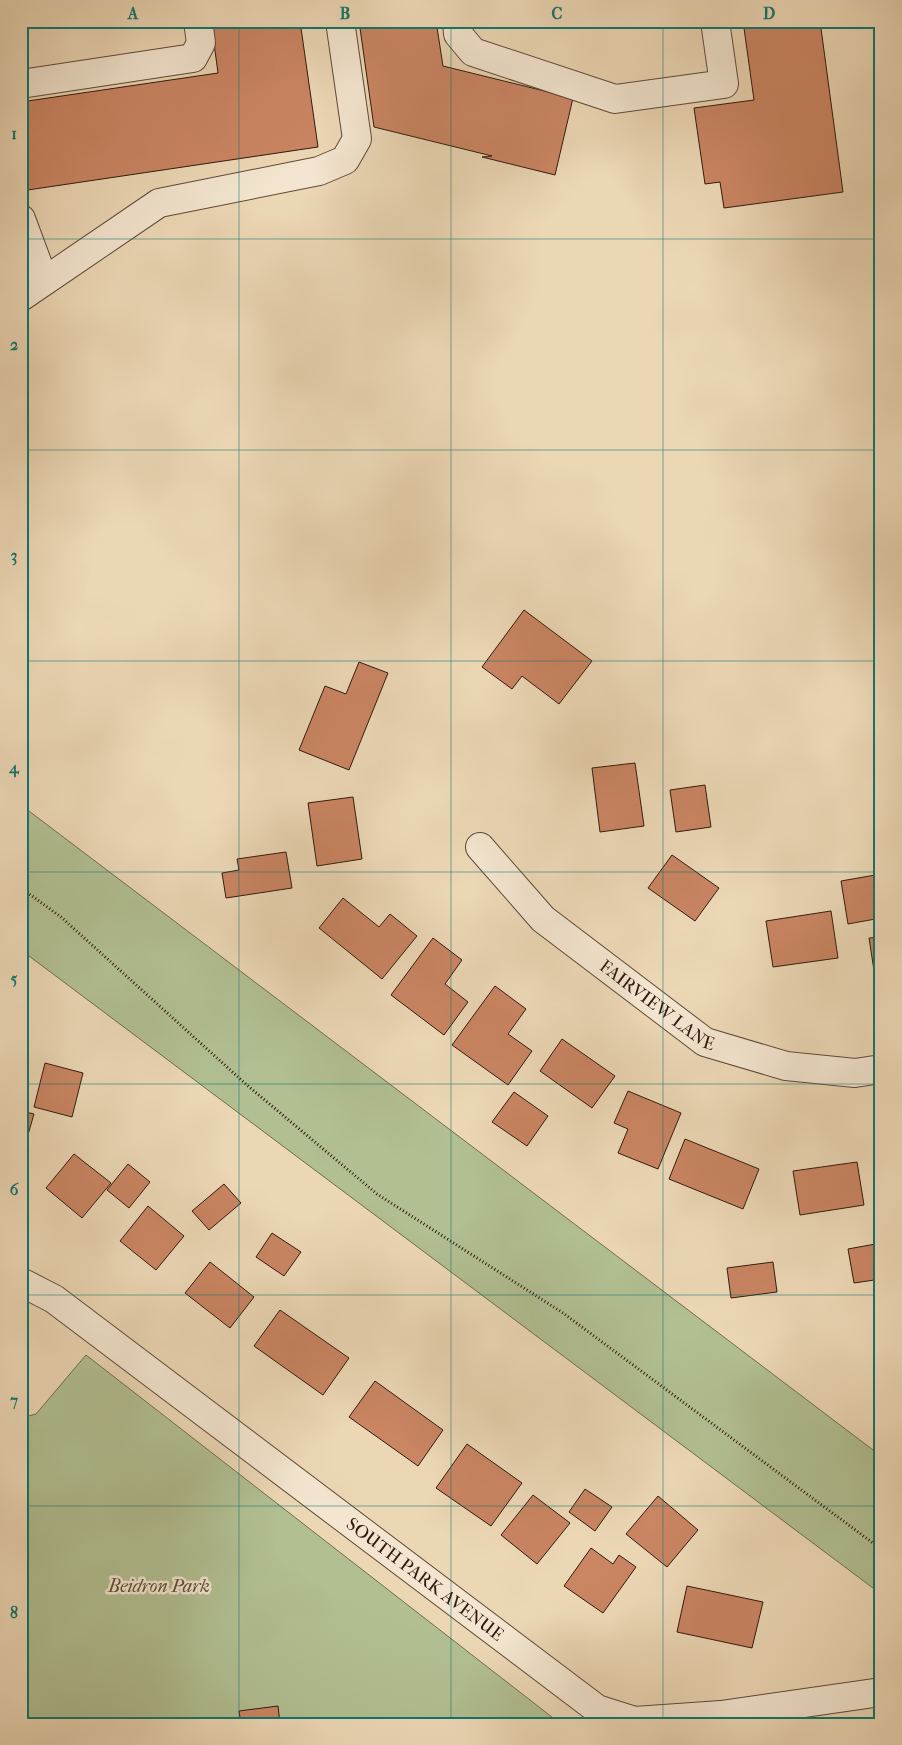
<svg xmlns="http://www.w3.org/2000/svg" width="902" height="1745" font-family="'IM FELL French Canon',serif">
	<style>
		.green { fill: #b1bf92; stroke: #706c50 }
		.building { fill: #ca8563; stroke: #301a0f }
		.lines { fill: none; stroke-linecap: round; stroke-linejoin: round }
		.minor-casing { stroke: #5f4938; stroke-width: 30 }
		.path { stroke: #301a0f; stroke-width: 3; stroke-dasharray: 1 2.5; stroke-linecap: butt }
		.minor { stroke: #f3e5cf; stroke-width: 28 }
		.grid { fill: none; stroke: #0f766e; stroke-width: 1; stroke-opacity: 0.55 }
		.labels { text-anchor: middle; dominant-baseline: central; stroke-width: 5; stroke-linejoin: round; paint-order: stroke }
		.street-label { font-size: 18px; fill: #301a0f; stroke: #f3e5cf }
		.park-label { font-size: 18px; font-style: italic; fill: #574c36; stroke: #f3e5cf }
		.neatline { fill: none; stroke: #0f766e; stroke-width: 2 }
		.grid-label { font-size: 16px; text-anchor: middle; font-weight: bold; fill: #0f766e }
	</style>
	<rect width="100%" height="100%" fill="#ecd7b5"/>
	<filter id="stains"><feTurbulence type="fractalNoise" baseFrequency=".004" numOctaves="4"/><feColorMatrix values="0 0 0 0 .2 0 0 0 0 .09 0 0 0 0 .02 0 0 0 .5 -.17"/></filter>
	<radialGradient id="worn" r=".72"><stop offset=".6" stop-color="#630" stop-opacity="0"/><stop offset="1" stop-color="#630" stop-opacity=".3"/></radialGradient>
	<g class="green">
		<polygon points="21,805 881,1456 881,1594 21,950"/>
		<polygon points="86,1355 557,1721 556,1724 21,1724 21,1418 36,1414"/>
	</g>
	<g class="building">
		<polygon points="211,21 300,21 318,147 21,191 21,102 218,73"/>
		<polygon points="359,21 436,21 443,66 573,98 555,175 482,157 492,156 374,127"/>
		<polygon points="743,21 820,21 843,192 724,208 720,182 705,184 694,108 754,100"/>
		<polygon points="524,610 592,661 559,704 522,676 512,689 482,667"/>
		<polygon points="359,662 388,673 349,770 299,750 325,686 346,694"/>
		<polygon points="635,763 644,826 600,832 592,768"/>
		<polygon points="705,785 711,827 676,832 670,790"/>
		<polygon points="353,797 362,859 317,866 308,803"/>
		<polygon points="286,852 292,888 226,898 222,873 239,870 237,859"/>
		<polygon points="672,855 719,888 695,921 648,888"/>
		<polygon points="881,874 881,918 848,924 841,881"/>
		<polygon points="343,898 379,927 390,914 417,936 382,979 319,928"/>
		<polygon points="831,911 838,958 773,967 766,921"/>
		<polygon points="881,937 881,989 877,990 869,938"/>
		<polygon points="433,938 462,960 445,984 468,1002 444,1035 391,995"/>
		<polygon points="495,986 526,1009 508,1034 532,1051 508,1085 452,1045"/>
		<polygon points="562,1039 615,1076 592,1108 540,1071"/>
		<polygon points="45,1063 83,1073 72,1117 34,1107"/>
		<polygon points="628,1091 681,1113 658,1169 618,1153 628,1129 614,1123"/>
		<polygon points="514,1092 548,1116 527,1146 492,1122"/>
		<polygon points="21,1111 34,1114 21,1159"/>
		<polygon points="685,1139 759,1169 743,1209 669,1179"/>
		<polygon points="74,1154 111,1183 82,1218 46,1188"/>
		<polygon points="857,1162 864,1205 800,1215 793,1171"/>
		<polygon points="128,1164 150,1182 129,1208 107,1190"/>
		<polygon points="224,1184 241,1203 209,1230 192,1211"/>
		<polygon points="148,1206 184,1236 156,1270 120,1241"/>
		<polygon points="272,1233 301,1252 284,1276 256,1257"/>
		<polygon points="881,1243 881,1279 854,1283 848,1249"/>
		<polygon points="210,1262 254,1297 230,1328 185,1293"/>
		<polygon points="773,1262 777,1292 731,1298 727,1268"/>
		<polygon points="280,1310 349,1358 323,1395 254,1346"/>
		<polygon points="375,1381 443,1430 418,1466 349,1417"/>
		<polygon points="467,1444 522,1483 491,1526 436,1488"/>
		<polygon points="585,1489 612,1507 595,1531 569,1512"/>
		<polygon points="533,1495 570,1523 537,1564 501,1535"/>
		<polygon points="658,1496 698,1530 667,1567 626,1534"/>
		<polygon points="591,1548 613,1564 619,1555 636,1567 603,1613 564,1586"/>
		<polygon points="687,1586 763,1602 752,1648 677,1632"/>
		<polygon points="278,1706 280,1724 241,1724 239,1711"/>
	</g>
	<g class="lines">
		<defs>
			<g id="minor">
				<polyline points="457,21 458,34 473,52 615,99 724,84 715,21"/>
				<polyline points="21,84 193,58 201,43 198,21"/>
				<polyline points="21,219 44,281"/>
				<polyline points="21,297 159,203 319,171 345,160 357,139 340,21"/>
				<path id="s1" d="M480 847 543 919 705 1042 786 1066 855 1073 881 1069"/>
				<path id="s2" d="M21 1282 54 1299 597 1709 635 1721 721 1715 881 1692"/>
			</g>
		</defs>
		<use href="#minor" class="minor-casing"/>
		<polyline class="path" points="21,888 61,917 248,1086 377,1194 563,1313 881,1549"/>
		<use href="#minor" class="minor"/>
	</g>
	<path class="grid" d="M239 21V1724M451 21V1724M663 21V1724M21 239H881M21 450H881M21 661H881M21 872H881M21 1084H881M21 1295H881M21 1506H881"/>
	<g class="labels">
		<g class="street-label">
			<text stroke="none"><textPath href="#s1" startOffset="239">FAIRVIEW LANE</textPath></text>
			<text stroke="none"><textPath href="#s2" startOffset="502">SOUTH PARK AVENUE</textPath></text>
		</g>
		<g class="park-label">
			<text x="159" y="1586">Beidron Park</text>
		</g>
	</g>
	<rect width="902" height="1745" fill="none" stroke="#ecd7b5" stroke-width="55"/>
	<rect x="28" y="28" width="846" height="1690" class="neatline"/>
	<g class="grid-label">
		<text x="133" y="19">A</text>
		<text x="345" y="19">B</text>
		<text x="557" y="19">C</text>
		<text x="769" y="19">D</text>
		<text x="14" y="139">1</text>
		<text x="14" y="350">2</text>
		<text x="14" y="561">3</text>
		<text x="14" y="773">4</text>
		<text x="14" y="984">5</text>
		<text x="14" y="1195">6</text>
		<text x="14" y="1406">7</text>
		<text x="14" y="1618">8</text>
	</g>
	<rect width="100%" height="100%" filter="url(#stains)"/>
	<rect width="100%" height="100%" fill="url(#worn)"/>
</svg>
